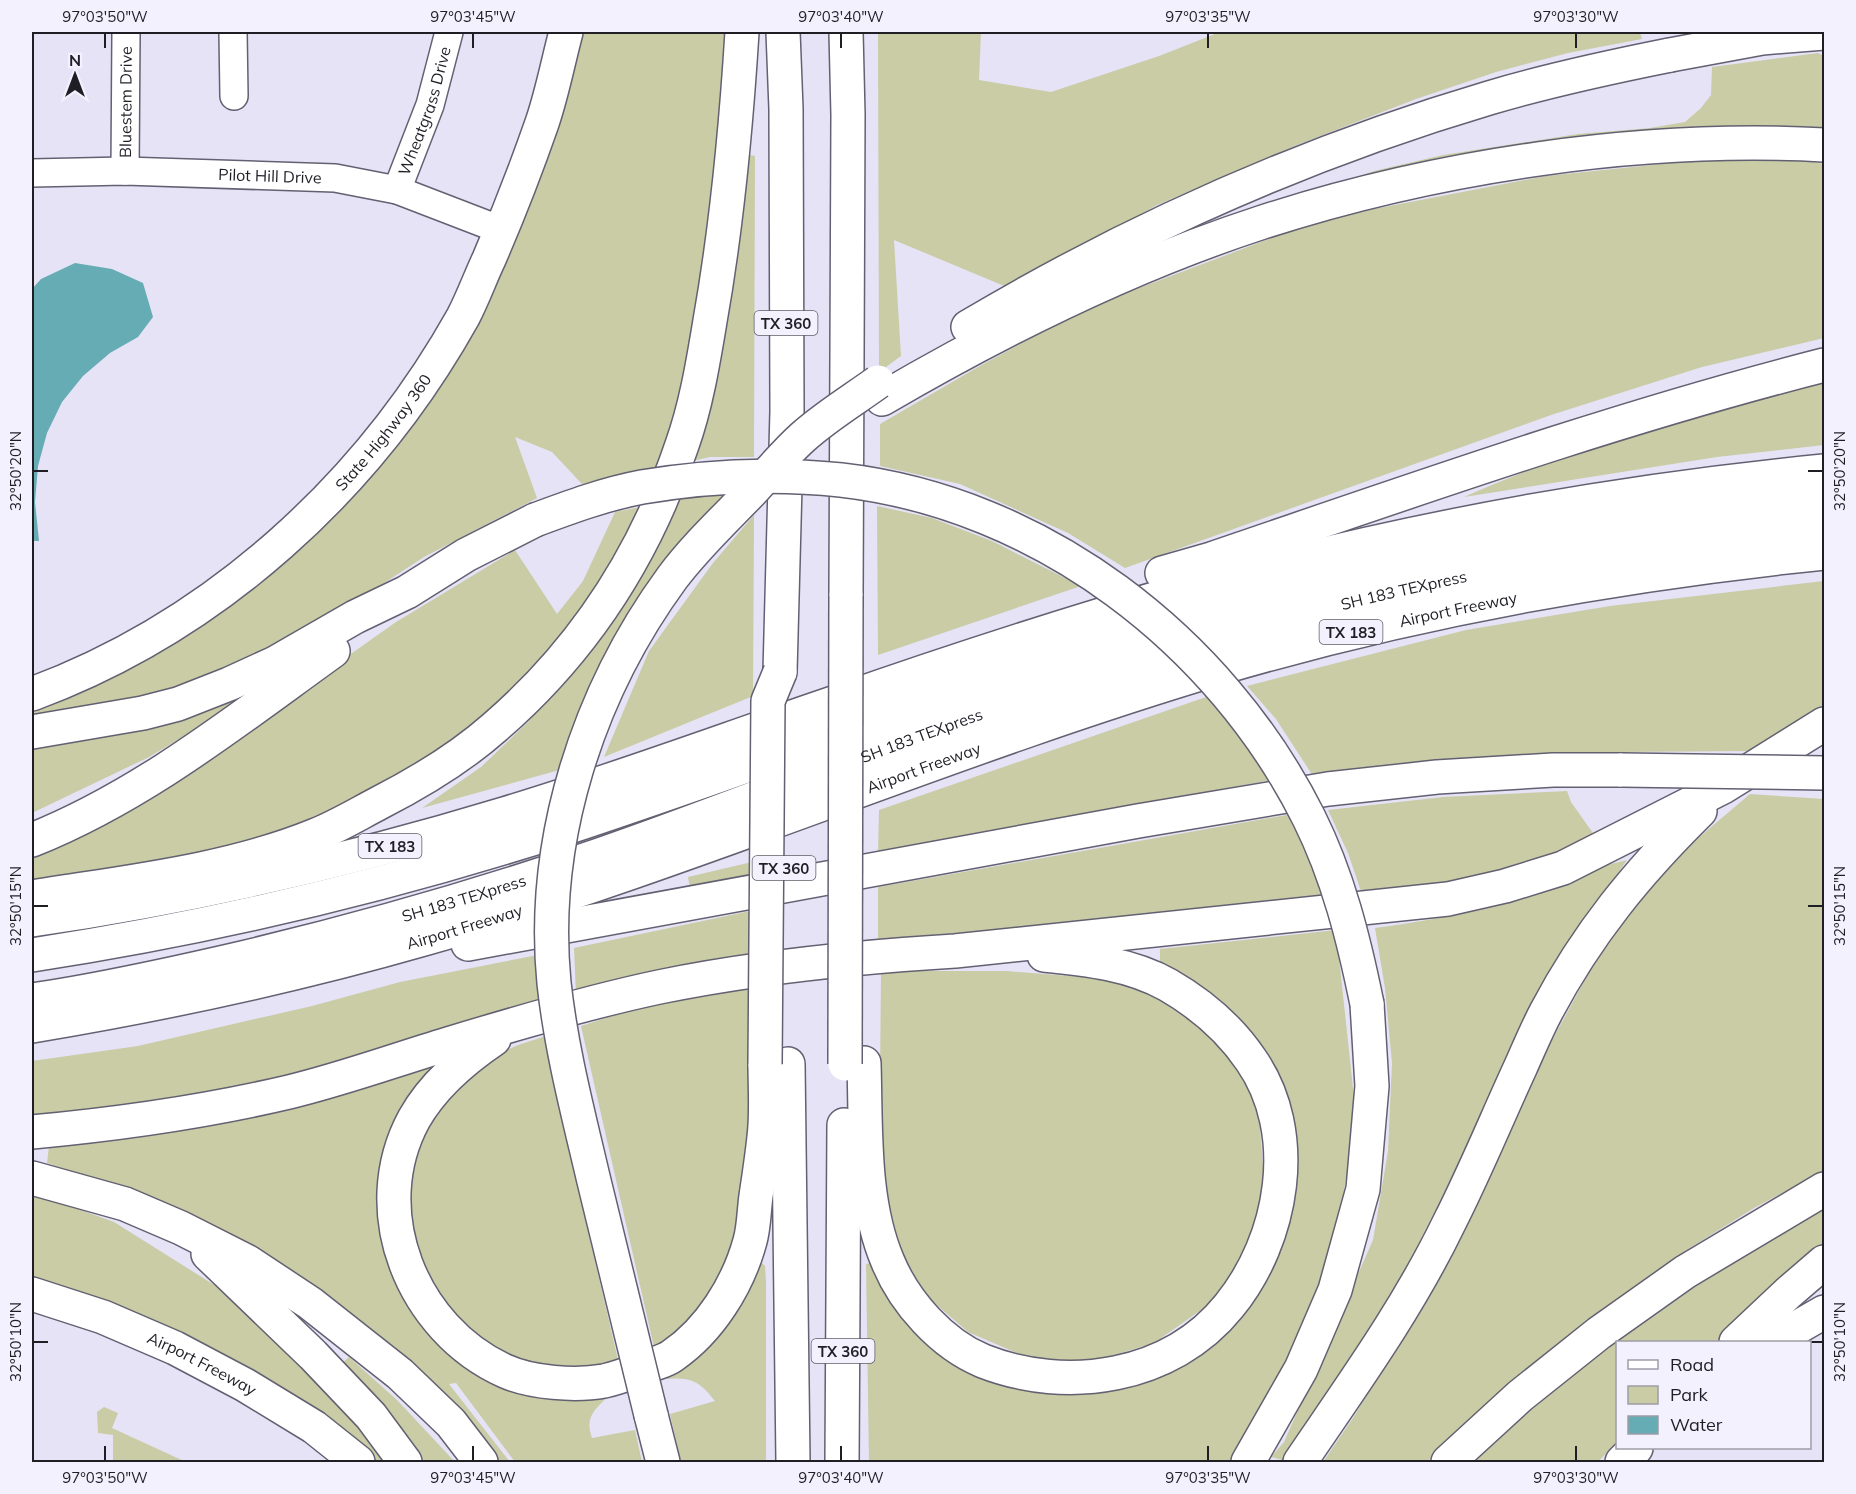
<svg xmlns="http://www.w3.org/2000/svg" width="1856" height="1494" font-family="Mulish,sans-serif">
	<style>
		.green { fill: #c9cca5 }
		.water { fill: #66acb4 }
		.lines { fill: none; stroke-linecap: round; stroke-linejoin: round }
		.minor-casing { stroke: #636072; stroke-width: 30 }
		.major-casing { stroke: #636072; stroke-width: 36 }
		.highway-casing { stroke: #636072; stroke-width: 36 }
		.minor { stroke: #fff; stroke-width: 27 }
		.major { stroke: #fff; stroke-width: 33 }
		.highway { stroke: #fff; stroke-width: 33 }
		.highway-bridge-casing { stroke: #636072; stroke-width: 36; stroke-linecap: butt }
		.highway-bridge { stroke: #fff; stroke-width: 33 }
		.ticks { fill: none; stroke: #1f1e25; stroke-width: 2 }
		.labels { text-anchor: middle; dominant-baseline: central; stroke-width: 4.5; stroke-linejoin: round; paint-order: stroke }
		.shield { fill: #f3f1fd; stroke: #5f5d66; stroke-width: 1.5 }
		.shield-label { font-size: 15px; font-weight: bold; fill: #1f1e25 }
		.street-label { font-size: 16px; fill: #1f1e25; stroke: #f3f1fd }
		.neatline { fill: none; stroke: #1f1e25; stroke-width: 2 }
		.ticks-label { font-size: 15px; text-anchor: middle; fill: #1f1e25 }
	</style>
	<rect width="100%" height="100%" fill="#e6e3f7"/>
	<g class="green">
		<path d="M577 32H726C722 178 693 321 666 465L582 484 552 452 515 437 537 498 424 557 335 615 205 678 135 700 32 719V707L117 670 385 451Z"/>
		<polygon points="878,32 981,32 979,80 1051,92 1159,56 1220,32 1640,32 1642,39 1568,53 1496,72 1416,99 1297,145 1157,205 1009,288 894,240 901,356 879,372"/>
		<polygon points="1818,53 1824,56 1824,131 1321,190 1374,171 1443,155 1578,134 1650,128 1685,122 1701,108 1711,95 1712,67"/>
		<polygon points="744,154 755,156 754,457 710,457 688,462"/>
		<polygon points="1729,157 1802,160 1824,164 1824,338 1702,367 1551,415 1125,568 1068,533 960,484 880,466 880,424 978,367 1086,308 1322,219 1546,176"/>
		<path d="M1824 379V445L1717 457 1464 497C1580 445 1703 413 1824 379Z"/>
		<polygon points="725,494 682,540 642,596 563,769 422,808 481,767 528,722 588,652 669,500"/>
		<polygon points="877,506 932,518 992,541 1081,586 878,655"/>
		<polygon points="640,507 621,549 585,606 544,656 487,716 379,789 314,821 222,850 32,886 32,854 338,663 396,622 515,550 557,614 583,581 615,512"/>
		<polygon points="754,515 753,696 604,757 649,651 713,563"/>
		<polygon points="1824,581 1824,704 1757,751 1617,752 1476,757 1313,776 1276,719 1247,686 1466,630 1610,606"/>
		<polygon points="229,694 236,705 149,757 32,813 32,739"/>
		<polygon points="1209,696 1271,780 878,853 879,810"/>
		<polygon points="1567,791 1571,802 1595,836 1565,859 1365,903 1348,853 1328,810 1443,797"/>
		<polygon points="1750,794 1824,799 1824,1171 1754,1208 1685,1251 1459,1428 1427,1462 1323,1462 1353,1418 1445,1266 1550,1044 1601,950 1649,885 1684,850"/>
		<polygon points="1292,814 1328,904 878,946 878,887"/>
		<path d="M1627 860 1561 956 1405 1271 1336 1385 1286 1461 1271 1457 1284 1442 1373 1240 1388 1151 1392 1063 1385 988 1375 928C1419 922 1463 915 1505 901 1546 887 1585 869 1627 860Z"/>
		<polygon points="752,862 753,876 690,888 688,877"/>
		<polygon points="755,910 754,958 576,994 574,948"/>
		<polygon points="1336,930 1356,1116 1338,1228 1302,1340 1229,1462 869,1462 866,1264 875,1262 903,1311 1076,1390 1251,1299 1269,1273 1290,1218 1289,1120 1160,971 1160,949"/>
		<polygon points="538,955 540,1003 296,1080 32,1122 32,1061 138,1046 312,1006 400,982"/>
		<polygon points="881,971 1006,971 1119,980 1162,997 1211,1033 1249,1081 1260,1126 1265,1198 1240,1262 1211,1303 1154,1343 1091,1362 1031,1359 968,1332 924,1294 900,1248 883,1181 880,1081"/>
		<polygon points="753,984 753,1112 736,1235 724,1271 707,1299 684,1327 654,1347 581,1026 631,1010"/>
		<polygon points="546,1036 560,1111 619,1364 573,1369 518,1361 493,1349 443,1307 411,1244 409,1168 434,1109 485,1060 518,1045"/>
		<path d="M447 1059 387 1166 454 1353 604 1390 607 1397C593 1412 585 1417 592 1438L635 1430 642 1462H515L456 1383 449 1384 510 1462H492L152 1199 47 1163 49 1146Z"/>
		<polygon points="32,1195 50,1199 114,1222 235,1298 320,1376 389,1462 376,1462 310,1410 32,1288"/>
		<polygon points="1824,1208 1824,1249 1723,1342 1618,1342 1617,1442 1598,1462 1473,1462 1583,1363 1703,1279"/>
		<path d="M759 1260 765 1266 766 1282V1462H681L670 1414 715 1401C698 1379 690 1377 662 1379L659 1372Z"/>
		<polygon points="349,1357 397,1400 455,1462 414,1462 339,1366"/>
		<polygon points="104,1407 118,1413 112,1428 186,1462 113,1462 113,1435 98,1433 97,1412"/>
	</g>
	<polygon class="water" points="75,263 112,269 143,283 153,317 138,337 110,353 83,376 62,402 47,433 38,466 35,502 39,541 32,541 32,289 41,279"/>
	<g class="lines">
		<defs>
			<g id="minor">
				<polyline points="233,32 234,96"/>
				<path id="s1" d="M125 171 126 32"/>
				<path id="s2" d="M32 173 125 171 335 178 397 190 501 230"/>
				<path id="s3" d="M397 190 430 105 449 32"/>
			</g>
			<g id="major">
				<path id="s4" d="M32 694C215 626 368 487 463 317 473 298 480 278 489 259 508 215 526 169 542 123 552 94 558 62 566 32"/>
				<path id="s5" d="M32 1294 103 1317 175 1348 245 1385 314 1427 358 1462"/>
				<polyline points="1772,1342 1824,1312"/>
				<polyline points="1622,1462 1636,1448"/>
			</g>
			<g id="highway">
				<polyline points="846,32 848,115 846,596"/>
				<path d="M968 327C1131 230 1307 152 1489 98 1549 80 1610 67 1670 55"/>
				<path d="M882 399C1002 329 1128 266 1260 223 1435 166 1641 135 1824 145"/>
				<path d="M1162 573 1211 559C1414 490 1616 418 1824 365"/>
				<polyline points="780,672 787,411 786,109 783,32"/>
				<polyline points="32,732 143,713 178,704 229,684 275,663 355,617 407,592 466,555 535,520"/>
				<path d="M32 840C142 796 237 720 333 651"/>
				<path d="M32 897C125 882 228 871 316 835 338 826 358 814 379 803 420 782 460 758 495 727 583 651 645 555 682 445 696 406 703 363 710 321 727 225 736 129 742 32"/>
				<path d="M32 920C191 897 349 861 504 814 614 781 721 741 830 704 921 672 1012 642 1104 614 1342 541 1577 495 1824 471"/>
				<polyline points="468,944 1138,821 1328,789 1437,777 1553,770 1622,770"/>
				<path d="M32 955C209 928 386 886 557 831 785 757 1007 666 1238 601 1429 547 1626 513 1824 496"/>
				<path id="s6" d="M32 1000C102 990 173 974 242 958 364 929 483 895 602 854 752 802 899 740 1049 690 1301 605 1560 546 1824 522"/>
				<path id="s7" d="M32 1026C164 1004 295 976 424 939 693 861 951 748 1220 668 1417 610 1620 574 1824 553"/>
				<path d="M494 1039C463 1060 433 1085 414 1119 364 1211 412 1329 505 1371 531 1383 576 1386 604 1381 618 1378 633 1372 647 1367 655 1363 665 1361 672 1356 710 1330 738 1285 750 1241 754 1227 754 1210 756 1196 759 1176 762 1157 764 1137 767 1113 765 1088 765 1064"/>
				<path d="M864 1063C866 1127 862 1202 888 1262 905 1303 942 1344 983 1361 1067 1394 1171 1378 1229 1306 1283 1240 1302 1133 1251 1060 1230 1029 1201 1004 1168 985 1131 964 1086 959 1044 955"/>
				<polyline points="788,1064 793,1462"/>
				<path d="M32 1132C118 1124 204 1112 289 1092 343 1079 395 1060 448 1044 517 1023 588 1002 659 987 756 967 856 957 955 951L1448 899 1505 886 1563 868 1723 787 1824 724"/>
				<polyline points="32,1178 125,1204 181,1228 248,1262 310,1303 400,1374 451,1423 481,1462"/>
				<polyline points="208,1254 313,1355 371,1416 405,1462"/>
				<polyline points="1736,1342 1788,1293 1824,1262"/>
				<polyline points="651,1415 663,1462"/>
				<polyline points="842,1462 844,1125"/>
				<polyline points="1248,1462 1301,1369 1335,1290 1363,1189 1372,1086 1367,1004"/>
				<path d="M1300 1462C1353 1384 1408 1308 1449 1223 1475 1172 1497 1118 1521 1066 1529 1048 1537 1029 1546 1012 1587 934 1637 873 1700 811"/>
				<polyline points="1448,1462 1520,1396 1599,1333 1685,1272 1824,1189"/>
			</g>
		</defs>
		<use href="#minor" class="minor-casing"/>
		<use href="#major" class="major-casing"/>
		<use href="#highway" class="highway-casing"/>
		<use href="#minor" class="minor"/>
		<use href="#major" class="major"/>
		<use href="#highway" class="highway"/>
		<defs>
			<g id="highway-bridge">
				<polyline points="1670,55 1762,38 1824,33"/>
				<path d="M535 520C570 507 605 494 642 487 708 476 774 473 841 480 1041 503 1220 640 1309 818 1338 876 1354 940 1367 1004"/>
				<polyline points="1622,770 1824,773"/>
				<polyline points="765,1064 768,701 780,672"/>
				<polyline points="845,1064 846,596"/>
				<path d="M651 1415C632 1335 612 1256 593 1177 578 1113 561 1048 554 983 540 840 588 693 672 578 695 547 724 520 751 492 768 474 784 454 803 437 825 417 853 400 878 382"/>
			</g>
		</defs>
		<use href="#highway-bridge" class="highway-bridge-casing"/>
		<use href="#highway-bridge" class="highway-bridge"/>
	</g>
	<path class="ticks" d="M105 33V48M473 33V48M841 33V48M1208 33V48M1576 33V48M33 471H48M1808 471H1823M33 906H48M1808 906H1823M33 1342H48M1808 1342H1823M105 1446V1461M473 1446V1461M841 1446V1461M1208 1446V1461M1576 1446V1461"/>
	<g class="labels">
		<g class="shield">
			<rect x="754.5" y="311" width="63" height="24" rx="4.5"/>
			<rect x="1319.5" y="620" width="63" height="24" rx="4.5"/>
			<rect x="358.5" y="834" width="63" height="24" rx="4.5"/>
			<rect x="752.5" y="856" width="63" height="24" rx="4.5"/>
			<rect x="811.5" y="1339" width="63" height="24" rx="4.5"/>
		</g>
		<g class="shield-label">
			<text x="786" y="323">TX 360</text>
			<text x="1351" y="632">TX 183</text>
			<text x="390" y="846">TX 183</text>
			<text x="784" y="868">TX 360</text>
			<text x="843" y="1351">TX 360</text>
		</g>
		<g class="street-label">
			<text stroke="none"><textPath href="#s1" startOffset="69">Bluestem Drive</textPath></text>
			<text stroke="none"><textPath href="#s3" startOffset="84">Wheatgrass Drive</textPath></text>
			<text stroke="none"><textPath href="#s2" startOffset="238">Pilot Hill Drive</textPath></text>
			<text stroke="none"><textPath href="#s4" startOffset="444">State Highway 360</textPath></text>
			<text stroke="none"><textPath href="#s6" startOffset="1434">SH 183 TEXpress</textPath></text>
			<text stroke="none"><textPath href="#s7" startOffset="1488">Airport Freeway</textPath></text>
			<text stroke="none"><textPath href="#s6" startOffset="930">SH 183 TEXpress</textPath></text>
			<text stroke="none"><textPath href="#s7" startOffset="930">Airport Freeway</textPath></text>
			<text stroke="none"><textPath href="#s6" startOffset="444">SH 183 TEXpress</textPath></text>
			<text stroke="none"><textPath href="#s7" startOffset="444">Airport Freeway</textPath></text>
			<text stroke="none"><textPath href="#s5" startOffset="184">Airport Freeway</textPath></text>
		</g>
	</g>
	<rect width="1856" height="1494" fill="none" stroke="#f3f1fd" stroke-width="66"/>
	<rect x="1616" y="1341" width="195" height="108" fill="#f3f1fd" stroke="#9e9da7" stroke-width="1.5"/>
	<rect x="1628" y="1360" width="30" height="9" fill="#ffffff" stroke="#9e9da7" stroke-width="1.5"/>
	<text x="1670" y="1371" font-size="18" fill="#1f1e25">Road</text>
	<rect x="1628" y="1386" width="30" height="18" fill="#c9cca5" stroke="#9e9da7" stroke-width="1.5"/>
	<text x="1670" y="1401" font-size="18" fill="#1f1e25">Park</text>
	<rect x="1628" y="1416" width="30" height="18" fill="#66acb4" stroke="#9e9da7" stroke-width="1.5"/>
	<text x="1670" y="1431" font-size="18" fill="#1f1e25">Water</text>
	<g transform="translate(75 75)" stroke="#f3f1fd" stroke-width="4.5" paint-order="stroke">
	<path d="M0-4.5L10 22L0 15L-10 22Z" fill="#1f1e25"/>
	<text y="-9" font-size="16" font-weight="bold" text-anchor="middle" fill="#1f1e25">N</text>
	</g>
	<rect x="33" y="33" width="1790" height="1428" class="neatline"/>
	<g class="ticks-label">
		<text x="105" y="22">97°03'50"W</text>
		<text x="473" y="22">97°03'45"W</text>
		<text x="841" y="22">97°03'40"W</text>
		<text x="1208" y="22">97°03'35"W</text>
		<text x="1576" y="22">97°03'30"W</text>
		<text transform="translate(16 471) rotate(-90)" y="5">32°50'20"N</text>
		<text transform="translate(1840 471) rotate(-90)" y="5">32°50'20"N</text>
		<text transform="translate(16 906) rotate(-90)" y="5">32°50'15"N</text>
		<text transform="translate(1840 906) rotate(-90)" y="5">32°50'15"N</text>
		<text transform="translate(16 1342) rotate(-90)" y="5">32°50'10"N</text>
		<text transform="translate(1840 1342) rotate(-90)" y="5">32°50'10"N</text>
		<text x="105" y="1483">97°03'50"W</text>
		<text x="473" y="1483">97°03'45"W</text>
		<text x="841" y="1483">97°03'40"W</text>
		<text x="1208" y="1483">97°03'35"W</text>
		<text x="1576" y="1483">97°03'30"W</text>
	</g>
</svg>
